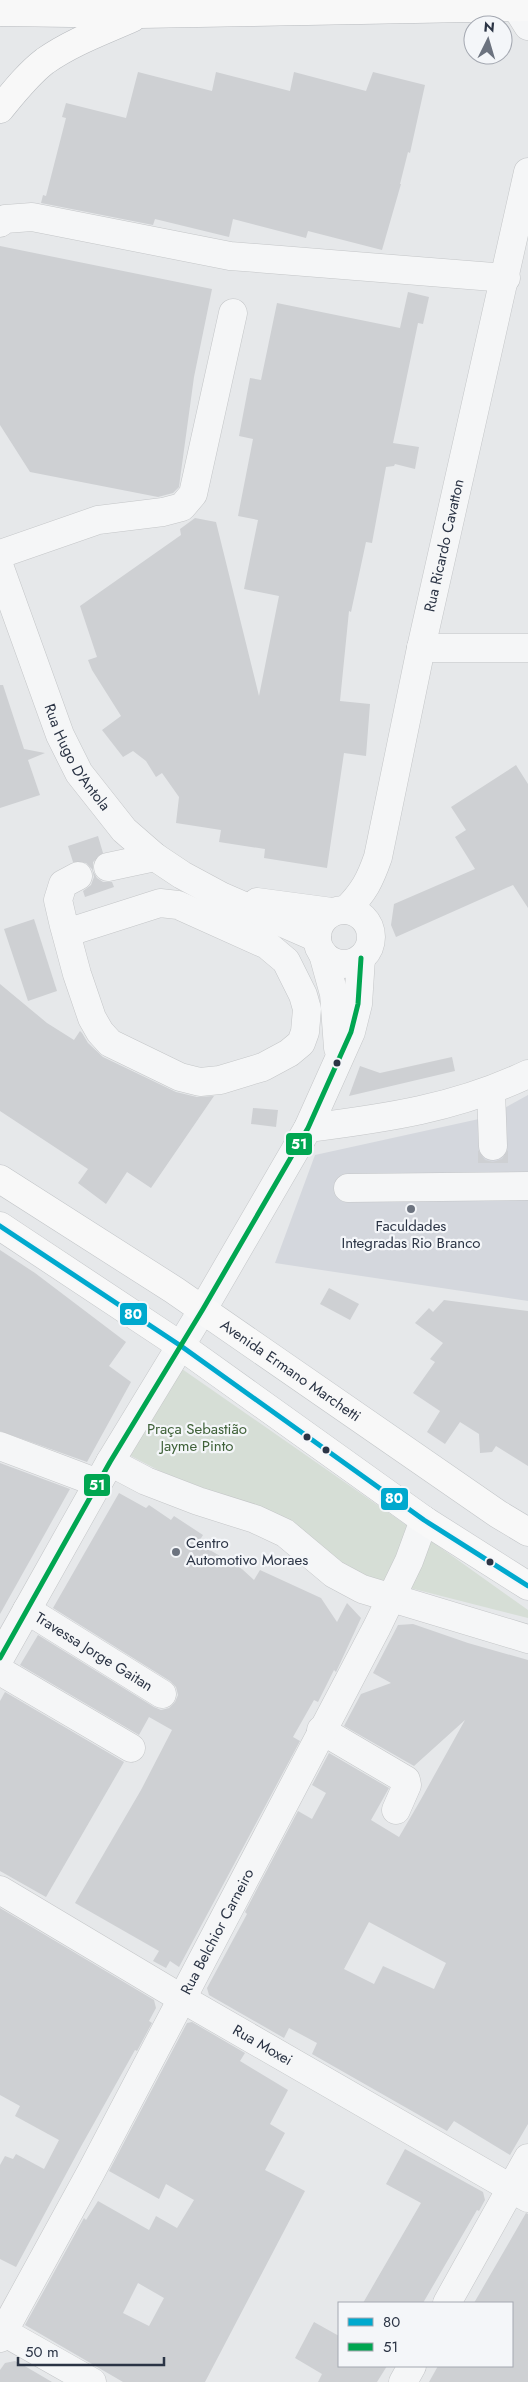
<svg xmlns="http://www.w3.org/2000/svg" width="528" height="2382" font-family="Jost,sans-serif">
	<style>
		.built { fill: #d4d7dd }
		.green { fill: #d6ded6 }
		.building { fill: #ced0d3; fill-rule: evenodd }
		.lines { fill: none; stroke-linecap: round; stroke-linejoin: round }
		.minor-casing { stroke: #c4c6c8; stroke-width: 29 }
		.major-casing { stroke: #c2c5c8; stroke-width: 29 }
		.highway-casing { stroke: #b8bbbf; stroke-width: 29 }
		.minor { stroke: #f5f6f7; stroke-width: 28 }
		.major { stroke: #f8f8f8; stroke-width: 28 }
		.highway { stroke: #f8f8f8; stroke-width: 28 }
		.bus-1-casing { stroke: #f4f6f9; stroke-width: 9 }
		.bus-2-casing { stroke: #f4f6f9; stroke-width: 9 }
		.bus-1 { stroke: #00a9ce; stroke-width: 5 }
		.bus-2 { stroke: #00a651; stroke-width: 5 }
		.bus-dot { fill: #2b3445; stroke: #f4f6f9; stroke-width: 2 }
		.poi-dot { fill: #6c737f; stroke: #f4f6f9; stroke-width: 2 }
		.labels { text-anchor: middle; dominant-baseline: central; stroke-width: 4.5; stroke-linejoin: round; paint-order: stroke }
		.street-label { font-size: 15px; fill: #2b3445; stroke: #f4f6f9 }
		.poi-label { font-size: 15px; fill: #2b3445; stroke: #f4f6f9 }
		.park-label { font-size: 15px; fill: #3f6138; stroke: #f4f6f9 }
		.line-badge { stroke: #f4f6f9; stroke-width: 2 }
		.badge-label { font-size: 14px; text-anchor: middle; font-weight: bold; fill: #fff }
	</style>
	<rect width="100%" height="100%" fill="#e6e8ea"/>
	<polygon class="built" points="528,1095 528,1301 275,1263 315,1155 488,1117"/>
	<g class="green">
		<polygon points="182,1369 409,1527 407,1547 384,1581 365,1577 129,1455"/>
		<polygon points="427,1538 528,1610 528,1618 406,1587"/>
	</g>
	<g class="building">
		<polygon points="138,72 212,91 216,72 290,91 294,72 366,91 373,72 425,85 410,153 408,152 400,184 401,184 382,250 308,231 306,238 233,219 229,237 155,219 153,225 41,203 43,195 46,196 66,118 62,117 66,103 126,118"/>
		<polygon points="0,246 212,289 194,377 180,479 179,487 173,493 158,497 30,472 0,425"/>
		<polygon points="408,292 429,297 423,324 418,323 393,443 419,447 415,469 395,464 394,466 386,467 372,543 366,542 351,612 349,611 340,701 370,704 366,756 344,753 327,868 264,858 265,849 219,842 221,830 176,823 179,797 162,773 156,777 146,761 133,751 123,757 102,730 121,716 92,670 88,660 97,657 80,606 181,535 180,529 195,518 216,522 259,696 279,596 244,589 258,520 238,516 253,439 239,436 250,378 261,380 277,303 400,328"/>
		<polygon points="0,685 3,685 24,749 45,753 28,760 40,795 0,808"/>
		<polygon points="516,765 528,784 528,908 513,885 396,937 391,925 394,904 475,869 455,837 466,830 451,807"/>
		<polygon points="98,836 103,853 93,862 93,871 97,878 103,882 112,882 114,887 85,897 83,891 91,885 94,877 92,869 86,863 73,862 68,846"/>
		<polygon points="34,919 57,991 28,1001 4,929"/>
		<polygon points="0,984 47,1023 74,1040 80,1031 82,1033 88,1043 103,1057 176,1092 197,1097 214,1096 151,1188 127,1172 106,1204 78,1183 88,1169 0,1111"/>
		<polygon points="452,1057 455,1071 349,1096 360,1066 380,1073"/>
		<polygon points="253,1108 278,1110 276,1127 251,1124"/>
		<polygon points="478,1150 485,1160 493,1162 502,1159 508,1150 508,1163 478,1163"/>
		<polygon points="0,1250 35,1273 126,1342 109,1366 131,1382 87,1462 0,1431"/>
		<polygon points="329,1288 359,1304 350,1320 320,1304"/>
		<polygon points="444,1300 528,1311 528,1466 496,1446 492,1452 480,1453 479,1434 460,1422 445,1444 427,1432 440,1411 413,1393 435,1362 430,1359 443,1343 415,1323 429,1308 433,1312"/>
		<polygon points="0,1463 70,1489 0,1614"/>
		<polygon points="119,1493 146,1508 149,1505 171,1520 174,1516 203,1535 198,1543 242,1569 254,1580 260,1570 321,1598 337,1622 347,1603 361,1618 336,1672 334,1670 318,1702 314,1700 293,1737 300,1741 179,1967 170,1961 166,1968 153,1961 159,1951 75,1903 141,1790 172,1730 149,1717 139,1735 20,1665 38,1635 154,1707 161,1710 169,1708 175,1702 178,1695 176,1687 170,1681 53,1608"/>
		<path d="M413 1624 468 1643 528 1660V2124L510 2155 454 2121 447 2131 312 2054 317 2043 289 2028 284 2038 209 1995 207 1988 247 1914 245 1912 298 1811 312 1819 326 1793 312 1785 329 1753 389 1788 371 1820 399 1837 420 1801 465 1720 414 1766 344 1726 361 1694 391 1683 373 1673 398 1625ZM369 1922 446 1963 434 1989 383 1966 374 1984 344 1969Z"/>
		<polygon points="5,1692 124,1762 46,1897 0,1871 0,1701"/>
		<polygon points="0,1908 154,2000 156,2008 149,2021 152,2023 137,2051 135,2050 79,2150 16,2267 0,2259 0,2165 5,2156 13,2159 16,2154 44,2169 59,2140 15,2116 20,2106 0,2095"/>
		<path d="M192 2022 245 2053 240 2061 288 2090 270 2124 285 2133 265 2170 305 2191 205 2382H123L25 2325 84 2218 86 2220 98 2201 149 2230 156 2216 177 2228 194 2200 166 2184 159 2199 109 2171 187 2023ZM138 2283 164 2298 149 2326 123 2313Z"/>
		<polygon points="405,2149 483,2192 485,2200 479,2211 477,2210 423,2303 363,2303 421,2203 386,2184"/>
		<polygon points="526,2213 528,2214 528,2382 429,2382 438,2366 512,2366 512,2303 474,2303"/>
		<polygon points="314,2322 339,2336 339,2366 387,2366 377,2382 318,2382 322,2374 295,2358"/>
		<polygon points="15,2361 23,2365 52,2382 0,2382 0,2370 5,2363"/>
	</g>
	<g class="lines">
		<defs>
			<g id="minor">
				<polyline points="516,7 528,26"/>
				<polyline points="0,223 5,219 32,217 230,256 506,278"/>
				<polyline points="0,554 98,520 163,512 182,507 193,494 233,313"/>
				<path id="s1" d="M0 568 60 735 79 773 124 830 155 857 182 875 221 896 317 938"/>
				<polyline points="421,648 528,648"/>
				<polyline points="108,867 155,857"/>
				<polyline points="257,902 332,912"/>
				<circle cx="344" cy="937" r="27"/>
				<path id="s2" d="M346 910C364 892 370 880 378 857L421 648 528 172"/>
				<polyline points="66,933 160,903 178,905 267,945 286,961 303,995 307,1009 305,1032 301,1043 289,1053 263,1067 220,1080 200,1082 180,1077 110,1043 100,1032 92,1018 77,974 66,933 64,926 58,900 63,884 78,876"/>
				<polyline points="323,954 334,994 338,1048"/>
				<polyline points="491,1091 493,1146"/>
				<path d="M308 1128C387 1118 456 1108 528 1074"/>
				<polyline points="348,1188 528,1186"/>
				<polyline points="0,1446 98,1483"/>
				<polyline points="110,1462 146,1481 198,1501 255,1519 285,1533 334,1574 362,1589 528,1639"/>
				<path id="s3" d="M27 1610 162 1694"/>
				<polyline points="0,1658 110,1462 203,1309 308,1128 351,1032 358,1004 361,958"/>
				<polyline points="0,1671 131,1748"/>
				<polyline points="321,1730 406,1780 407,1785 396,1810"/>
				<path id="s4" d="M0 1890 181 1998 528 2198"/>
				<polyline points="447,2303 528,2158"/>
				<polyline points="0,2330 92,2382"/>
				<path id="s5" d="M0 2338 91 2172 377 1627 409 1561 424 1520"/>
				<polyline points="403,2382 412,2366"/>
			</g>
			<g id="major">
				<path id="s6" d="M0 1179 174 1290 498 1514 528 1532"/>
				<polyline points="0,1226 181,1346 424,1520 528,1586"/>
			</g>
			<g id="highway">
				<polyline points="0,12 141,14 528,7"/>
				<path d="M0 109C14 92 28 74 45 61 72 42 103 31 132 18"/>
			</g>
		</defs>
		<use href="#minor" class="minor-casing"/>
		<use href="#major" class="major-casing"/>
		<use href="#highway" class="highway-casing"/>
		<use href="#minor" class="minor"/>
		<use href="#major" class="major"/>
		<use href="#highway" class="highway"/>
		<defs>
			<polyline id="bus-1" points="0,1226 181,1346 424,1520 528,1586"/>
			<polyline id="bus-2" points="0,1658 110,1462 203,1309 308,1128 351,1032 358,1004 361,958"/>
		</defs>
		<use href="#bus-1" class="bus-1-casing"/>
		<use href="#bus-2" class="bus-2-casing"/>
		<use href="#bus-1" class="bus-1"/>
		<use href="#bus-2" class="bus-2"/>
	</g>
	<g class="bus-dot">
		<circle cx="337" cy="1063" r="4.5"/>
		<circle cx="307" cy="1437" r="4.5"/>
		<circle cx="326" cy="1450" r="4.5"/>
		<circle cx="490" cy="1562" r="4.5"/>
	</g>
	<g class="poi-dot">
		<circle cx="411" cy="1209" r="5"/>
		<circle cx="176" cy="1552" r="5"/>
	</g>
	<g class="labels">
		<g class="street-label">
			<text stroke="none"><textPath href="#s2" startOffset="381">Rua Ricardo Cavatton</textPath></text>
			<text stroke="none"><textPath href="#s1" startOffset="205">Rua Hugo D'Antola</textPath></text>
			<text stroke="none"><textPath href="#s6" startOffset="348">Avenida Ermano Marchetti</textPath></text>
			<text stroke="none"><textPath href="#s3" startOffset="79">Travessa Jorge Gaitan</textPath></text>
			<text stroke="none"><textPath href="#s5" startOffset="461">Rua Belchior Carneiro</textPath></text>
			<text stroke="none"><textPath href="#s4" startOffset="305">Rua Moxei</textPath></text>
		</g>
		<g class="poi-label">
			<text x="411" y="1226">Faculdades<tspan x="411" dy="17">Integradas Rio Branco</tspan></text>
			<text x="186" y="1543" text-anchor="start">Centro<tspan x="186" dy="17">Automotivo Moraes</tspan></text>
		</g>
		<g class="park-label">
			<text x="197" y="1429">Praça Sebastião<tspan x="197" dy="17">Jayme Pinto</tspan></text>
		</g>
	</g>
	<g class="line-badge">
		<rect x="285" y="1132" width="28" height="24" rx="5" fill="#00a651"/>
		<rect x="119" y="1302" width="29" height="24" rx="5" fill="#00a9ce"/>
		<rect x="83" y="1473" width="28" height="24" rx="5" fill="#00a651"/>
		<rect x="380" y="1487" width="29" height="24" rx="5" fill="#00a9ce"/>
	</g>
	<g class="badge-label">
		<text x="299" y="1149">51</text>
		<text x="133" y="1319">80</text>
		<text x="97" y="1490">51</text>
		<text x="394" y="1503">80</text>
	</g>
	<rect x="338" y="2302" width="175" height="65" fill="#f4f6f9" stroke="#a4a8b1"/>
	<rect x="348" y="2318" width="25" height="8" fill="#00a9ce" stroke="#a4a8b1"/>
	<text x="383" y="2327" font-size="15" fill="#2b3445">80</text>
	<rect x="348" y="2343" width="25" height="8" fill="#00a651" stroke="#a4a8b1"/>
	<text x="383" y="2352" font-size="15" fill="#2b3445">51</text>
	<g transform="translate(488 40) rotate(5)"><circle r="24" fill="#f4f6f9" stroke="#a4a8b1"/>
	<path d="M0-4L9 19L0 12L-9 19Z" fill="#6c737f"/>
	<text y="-8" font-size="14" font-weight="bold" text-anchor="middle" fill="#2b3445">N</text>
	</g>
	<path d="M18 2357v8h146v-8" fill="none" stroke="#2b3445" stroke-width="2.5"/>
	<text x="25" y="2357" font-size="15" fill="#2b3445" stroke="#f4f6f9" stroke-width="4" paint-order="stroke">50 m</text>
</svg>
